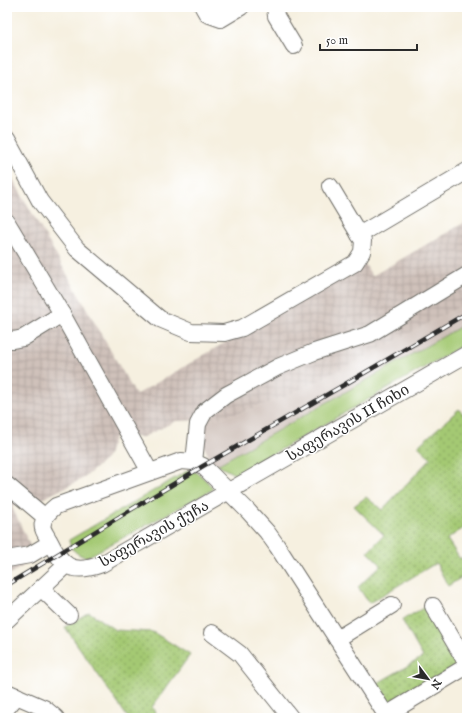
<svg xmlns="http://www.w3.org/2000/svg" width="474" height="725" font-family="'IM FELL English','Noto Serif Georgian',serif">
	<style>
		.industrial { fill: url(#industrial-grid) }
		.railway { fill: #cfc1ba }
		.grass { fill: #a4c973; stroke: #687a4f }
		.park { fill: url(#park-dots); stroke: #687a4f }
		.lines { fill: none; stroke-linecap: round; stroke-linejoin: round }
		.minor-casing { stroke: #72706a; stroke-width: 18 }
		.minor { stroke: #fff; stroke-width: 16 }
		.rail-casing { stroke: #2b2b2b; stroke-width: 4.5 }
		.rail { stroke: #fff; stroke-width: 3; stroke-dasharray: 9; stroke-linecap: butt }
		.labels { text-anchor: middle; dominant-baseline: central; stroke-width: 3; stroke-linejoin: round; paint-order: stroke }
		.street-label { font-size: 15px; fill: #2b2b2b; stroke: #fff }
	</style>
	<defs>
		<pattern id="industrial-grid" width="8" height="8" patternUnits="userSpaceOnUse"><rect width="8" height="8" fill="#cfc1ba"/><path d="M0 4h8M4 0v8" fill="none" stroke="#b2a6a0"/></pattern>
		<pattern id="park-dots" width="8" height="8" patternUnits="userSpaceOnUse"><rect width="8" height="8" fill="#a4c973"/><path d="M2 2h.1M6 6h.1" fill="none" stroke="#86a35f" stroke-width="1.8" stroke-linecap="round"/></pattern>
	</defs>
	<rect width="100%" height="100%" fill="#fff"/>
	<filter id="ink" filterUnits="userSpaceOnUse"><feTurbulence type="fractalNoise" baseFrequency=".025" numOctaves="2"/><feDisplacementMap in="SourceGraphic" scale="8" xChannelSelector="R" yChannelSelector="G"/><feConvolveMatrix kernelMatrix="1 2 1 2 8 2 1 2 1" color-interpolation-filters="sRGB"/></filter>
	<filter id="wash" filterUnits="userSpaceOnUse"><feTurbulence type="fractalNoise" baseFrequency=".012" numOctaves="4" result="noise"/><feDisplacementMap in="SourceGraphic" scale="16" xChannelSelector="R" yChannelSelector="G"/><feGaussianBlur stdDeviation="0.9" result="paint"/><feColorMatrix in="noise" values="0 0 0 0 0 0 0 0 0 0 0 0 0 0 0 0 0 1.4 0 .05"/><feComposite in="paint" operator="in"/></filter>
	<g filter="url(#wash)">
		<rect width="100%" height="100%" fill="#f6f0e0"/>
		<polygon class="industrial" points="7,169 136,395 363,261 372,276 467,221 467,303 333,374 287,396 240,413 204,420 176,421 143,437 114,437 107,458 84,478 40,500 29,494 12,507 36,558 7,576"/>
		<polygon class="railway" points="467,303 467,323 217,465 209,457 201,440 204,420 240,413 287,396 333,374"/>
		<g class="grass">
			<polygon points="467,323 467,343 236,475 217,465"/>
			<path d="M187 471C198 469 205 480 212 487V490L87 557C78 556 70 549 69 540Z"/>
		</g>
		<g class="park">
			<polygon points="459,409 467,418 467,526 447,539 460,559 467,554 467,574 448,586 436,563 369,603 358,587 381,565 368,552 384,535 354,506 366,497 382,510 431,458 418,446"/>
			<polygon points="425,607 458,665 388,705 376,684 423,657 402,620"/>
			<polygon points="89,612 115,630 153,632 190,655 152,707 158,718 128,718 65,627"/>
		</g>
	</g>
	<g filter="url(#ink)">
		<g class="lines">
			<defs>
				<g id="minor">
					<polyline points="203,7 207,14 221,19 241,7"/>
					<polyline points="275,7 276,16 294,46"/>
					<polyline points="7,140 40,201 77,249 160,319 191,332 224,333 242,328 355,263 362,252 363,241 330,186"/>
					<polyline points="7,222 62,314 150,472"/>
					<polyline points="359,235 467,171"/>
					<polyline points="7,339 13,340 23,338 62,314"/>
					<polyline points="194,462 198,424 205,411 226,395 278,367 314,352 370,334 467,275"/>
					<polyline points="7,485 45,517"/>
					<polyline points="7,559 30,555 50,543"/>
					<polyline points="41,588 69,615"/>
					<polyline points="433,606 467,664"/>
					<polyline points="7,620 66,565"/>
					<polyline points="212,633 240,654 291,718"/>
					<polyline points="337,639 392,605"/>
					<polyline points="7,692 44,708 56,718"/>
					<polyline points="7,708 17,696"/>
					<polyline points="386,715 467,666"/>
					<path d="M388 718 277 546 267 532 248 511 203 466 194 462 181 461 56 506C51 510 44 516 43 523 41 528 46 535 49 540 62 567 72 575 102 564L467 354"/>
				</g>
			</defs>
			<use href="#minor" class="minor-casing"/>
			<use href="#minor" class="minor"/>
			<defs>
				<polyline id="rail" points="7,585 203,466 342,386 467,313"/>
			</defs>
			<use href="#rail" class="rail-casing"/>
			<use href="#rail" class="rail"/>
		</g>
	</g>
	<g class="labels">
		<g class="street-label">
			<text transform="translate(348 423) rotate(-30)">საფერავის II ჩიხი</text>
			<text transform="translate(154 534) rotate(-29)">საფერავის ქუჩა</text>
		</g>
	</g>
	<rect width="474" height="725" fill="none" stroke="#fff" stroke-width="24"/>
	<g transform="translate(428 679) rotate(122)" stroke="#ffffff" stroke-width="3" paint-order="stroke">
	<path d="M0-3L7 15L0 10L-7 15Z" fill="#2b2b2b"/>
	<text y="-6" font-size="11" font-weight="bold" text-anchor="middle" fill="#2b2b2b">N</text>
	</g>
	<path d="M320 44v6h97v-6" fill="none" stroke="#2b2b2b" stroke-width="2"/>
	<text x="326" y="44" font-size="12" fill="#2b2b2b" stroke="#ffffff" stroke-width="3" paint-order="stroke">50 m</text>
</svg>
